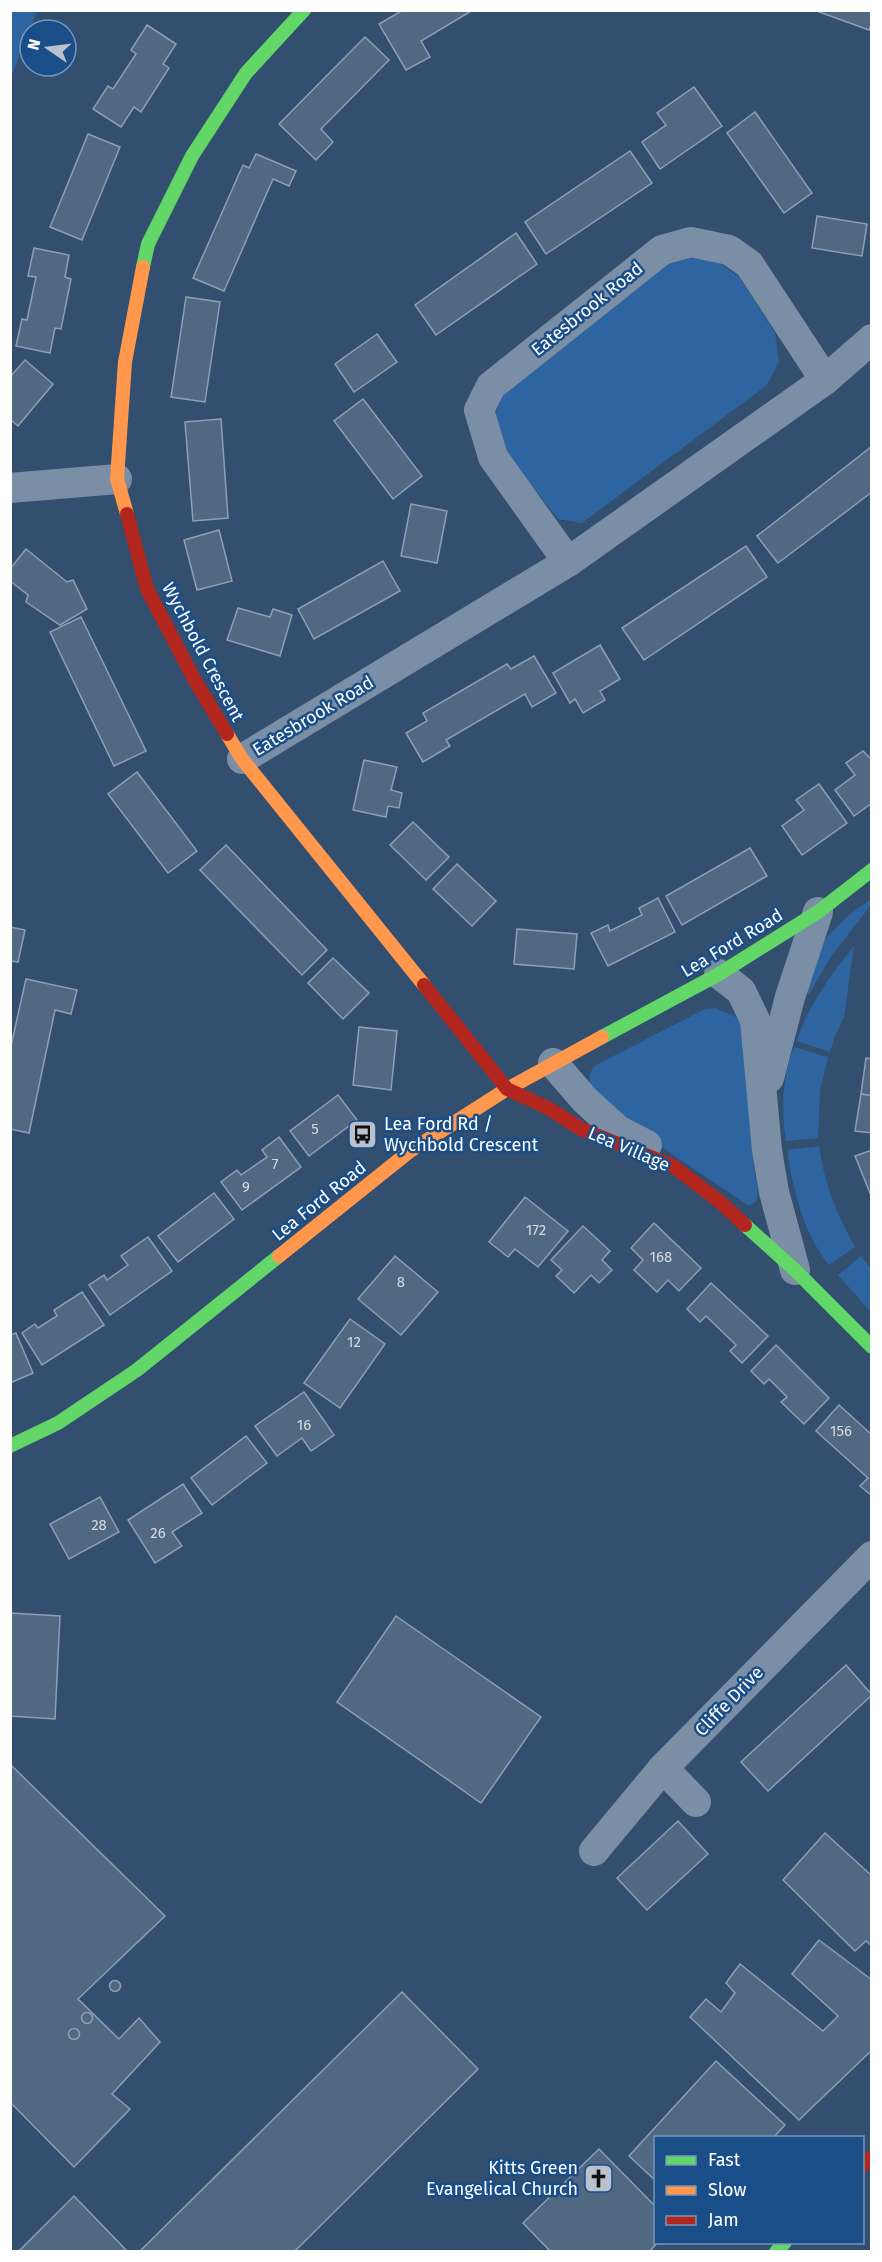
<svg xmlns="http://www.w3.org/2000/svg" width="882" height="2262" font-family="'Fira Sans',sans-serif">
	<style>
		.green { fill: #2e65a0 }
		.building { fill: #516882; stroke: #8e9fb3; stroke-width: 1.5 }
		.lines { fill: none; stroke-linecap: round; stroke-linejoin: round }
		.street { stroke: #7a8fa5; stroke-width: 30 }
		.fast { stroke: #63d668; stroke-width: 14 }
		.slow { stroke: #ff974d; stroke-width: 14 }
		.jam { stroke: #b3261e; stroke-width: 14 }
		.labels { text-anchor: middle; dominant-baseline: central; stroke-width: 5; stroke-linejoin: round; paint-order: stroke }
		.number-label { font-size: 15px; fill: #d4d9e0 }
		.street-label { font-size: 18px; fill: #fff; stroke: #1a4e89 }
		.poi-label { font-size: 18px; fill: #fff; stroke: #1a4e89; text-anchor: start }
	</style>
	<rect width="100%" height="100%" fill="#334f70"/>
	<g class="green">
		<polygon points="11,10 37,11 11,77 10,11"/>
		<polygon points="695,257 720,263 739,277 775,333 779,362 767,385 582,523 558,519 498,441 494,418 501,399 511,381 669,262"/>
		<polygon points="871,899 871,905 832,955 809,994 800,992 824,940 849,915"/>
		<path d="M854 946 844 1017 835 1036 830 1052 797 1041C808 1005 831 975 854 946Z"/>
		<path d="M715 1008 738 1018 745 1026 754 1169 758 1192 756 1202 749 1206 663 1148 592 1090C589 1080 588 1072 596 1065L705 1009Z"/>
		<path d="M794 1047 828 1057 820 1091 818 1138 786 1141C781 1109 782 1077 794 1047Z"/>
		<path d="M819 1146C824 1183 837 1215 855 1247L829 1265C805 1235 795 1196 788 1158V1150Z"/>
		<polygon points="861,1256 871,1269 871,1312 838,1275"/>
	</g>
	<g class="building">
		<polygon points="403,10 473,10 421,41 430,57 406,70 379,24"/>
		<polygon points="814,10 872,10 872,23 869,30"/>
		<polygon points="147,25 176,44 163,64 169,68 141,112 134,107 121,127 93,109 108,86 113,89 136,54 131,50"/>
		<polygon points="365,37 389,60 321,129 333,142 316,160 279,124"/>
		<polygon points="694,87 722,126 660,169 642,142 666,125 657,113"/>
		<polygon points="755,112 812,193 784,213 727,133"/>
		<polygon points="88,134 120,147 82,240 50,227"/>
		<polygon points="630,151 652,183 546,254 525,222"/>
		<polygon points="256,154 296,171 289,186 273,179 224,291 193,278 243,165 249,168"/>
		<polygon points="817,216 867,224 862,256 812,248"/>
		<polygon points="516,233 537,264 436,335 415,305"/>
		<polygon points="34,248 69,255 65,277 71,279 61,329 55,328 50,353 16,346 22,319 27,320 36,277 28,276"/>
		<polygon points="186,297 220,302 205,402 171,397"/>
		<polygon points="377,334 397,362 354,392 335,364"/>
		<polygon points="25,360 53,384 18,426 10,419 10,377"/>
		<polygon points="363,399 422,476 393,499 334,421"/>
		<polygon points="221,419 228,518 193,521 185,422"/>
		<polygon points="871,447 872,492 778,563 757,536"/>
		<polygon points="411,504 447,511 437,563 401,556"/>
		<polygon points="219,530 232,581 197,590 184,540"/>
		<polygon points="746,546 767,577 644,660 622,628"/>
		<polygon points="26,549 67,582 73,580 87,609 60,625 26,602 28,595 10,581 10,569"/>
		<polygon points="383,561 400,591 314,639 298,609"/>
		<polygon points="238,608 270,617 273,609 292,615 280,656 227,640"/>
		<polygon points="81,617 146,751 114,766 50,632"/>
		<polygon points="600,645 620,679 600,691 605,700 583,713 575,699 570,703 553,673"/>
		<polygon points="534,656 556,693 532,707 525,694 446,740 450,746 423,762 406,733 427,721 423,713 507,664 511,669"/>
		<polygon points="863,751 872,760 872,803 854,816 835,790 855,775 846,763"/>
		<polygon points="364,760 397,767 391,790 402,793 399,808 388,806 386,817 353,810"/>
		<polygon points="137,772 197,851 168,873 108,794"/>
		<polygon points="819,784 847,823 802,855 782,826 804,810 796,800"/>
		<polygon points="413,822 449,857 426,880 390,845"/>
		<polygon points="226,845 327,950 302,975 200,870"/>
		<polygon points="750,848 767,876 682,925 666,896"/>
		<polygon points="457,864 496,901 472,926 433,889"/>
		<polygon points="658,898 675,932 608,966 591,933 608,925 610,931 642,915 639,908"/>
		<polygon points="10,927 25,930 18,962 10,961"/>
		<polygon points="517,929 577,934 574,969 514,964"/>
		<polygon points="333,958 369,993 343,1019 308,983"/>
		<polygon points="26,979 77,990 71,1014 55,1010 29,1133 10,1129 10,1050"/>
		<polygon points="359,1027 397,1031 391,1090 353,1085"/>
		<polygon points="866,1058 872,1059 872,1096 861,1094"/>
		<polygon points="861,1094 872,1096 872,1133 855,1131"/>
		<polygon points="338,1095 357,1120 309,1156 290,1131"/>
		<polygon points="279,1137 301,1167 242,1210 221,1182 237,1170 241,1175 267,1157 262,1150"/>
		<polygon points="872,1150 872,1192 870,1193 855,1156"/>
		<polygon points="214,1193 234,1219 178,1262 158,1236"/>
		<polygon points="525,1197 568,1231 538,1267 515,1249 508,1257 489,1242"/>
		<polygon points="654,1223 701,1268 679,1291 668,1280 657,1292 634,1270 643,1260 631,1248"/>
		<polygon points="583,1226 610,1251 602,1260 612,1270 599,1283 591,1275 574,1293 556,1276 562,1270 551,1260"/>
		<polygon points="148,1237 172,1271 110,1315 89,1285 104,1275 107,1280 128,1265 121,1256"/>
		<polygon points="395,1256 438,1292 401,1335 358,1299"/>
		<polygon points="711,1283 768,1336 742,1363 730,1351 736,1345 706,1316 700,1322 687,1309"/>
		<polygon points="82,1292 104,1325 42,1365 22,1333 35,1324 38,1328 57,1316 54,1310"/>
		<polygon points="350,1319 385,1344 340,1408 304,1383"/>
		<polygon points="16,1333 33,1373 10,1383 10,1335"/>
		<polygon points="776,1345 829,1398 804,1424 781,1402 787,1397 769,1379 764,1384 751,1371"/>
		<polygon points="304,1392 334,1435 311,1451 302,1438 277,1456 255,1426"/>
		<polygon points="839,1405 872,1435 872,1496 860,1486 868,1478 816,1431"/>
		<polygon points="246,1436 267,1463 212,1505 191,1478"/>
		<polygon points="183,1484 202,1513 172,1532 182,1546 155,1563 128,1520"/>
		<polygon points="100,1497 119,1532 69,1559 50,1524"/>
		<polygon points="10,1613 60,1616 55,1719 10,1716"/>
		<polygon points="396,1616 541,1717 481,1803 337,1702"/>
		<polygon points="846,1665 872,1695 768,1791 741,1762"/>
		<polygon points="12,1766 165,1916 78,1999 119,2039 139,2018 160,2042 112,2094 130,2109 74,2167 10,2102 10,1768"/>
		<polygon points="678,1821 708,1854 647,1910 617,1878"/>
		<polygon points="825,1833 872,1876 872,1946 866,1941 855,1951 783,1880"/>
		<polygon points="819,1940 872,1980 872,2050 799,2120 690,2017 706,1999 721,2012 735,1993 726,1983 740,1964 823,2031 838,2016 792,1974"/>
		<circle cx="115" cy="1986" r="5.5"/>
		<polygon points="402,1992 478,2069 294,2252 139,2252"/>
		<circle cx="87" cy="2018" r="5.5"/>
		<circle cx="74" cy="2034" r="5.5"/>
		<polygon points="716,2061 785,2125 773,2138 656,2138 656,2181 629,2156"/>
		<polygon points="599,2149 656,2207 656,2242 658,2242 649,2252 551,2252 523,2223"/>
		<polygon points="74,2196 128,2252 18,2252"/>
	</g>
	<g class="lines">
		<g class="street">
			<polyline points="10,488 117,479"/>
			<polyline points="568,562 493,457 479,410 491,386 662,250 691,242 729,250 749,264 825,380"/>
			<polyline points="242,759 568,562 825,380 872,339"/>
			<polyline points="719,974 741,991 755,1020 767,1150 774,1192 795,1270"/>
			<polyline points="553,1063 585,1100 618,1130 647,1145"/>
			<polyline points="769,1078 790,997 818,912"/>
			<polyline points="663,1768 696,1802"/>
			<polyline points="594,1851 663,1768 872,1556"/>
		</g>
		<g class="fast">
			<polyline points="143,267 148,244 192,156 246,73 304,10"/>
			<polyline points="602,1037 719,974 818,912 872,870"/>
			<polyline points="745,1225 795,1270 872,1347"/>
			<polyline points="10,1446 58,1423 137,1370 279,1256"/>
			<polyline points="776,2252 785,2242"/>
		</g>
		<g class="slow">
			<polyline points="127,514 117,479 125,362 143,267"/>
			<polyline points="227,734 242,759 424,985"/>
			<polyline points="279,1256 410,1151 507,1089 602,1037"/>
		</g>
		<g class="jam">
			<polyline points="127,514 147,589 194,679 227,734"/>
			<polyline points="424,985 507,1089 548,1108 581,1129 673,1166 720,1202 745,1225"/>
			<polyline points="862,2166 872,2157"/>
		</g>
	</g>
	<defs>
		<symbol id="bus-square" viewBox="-11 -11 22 22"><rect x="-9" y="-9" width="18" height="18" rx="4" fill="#b8c1cd" stroke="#1a4e89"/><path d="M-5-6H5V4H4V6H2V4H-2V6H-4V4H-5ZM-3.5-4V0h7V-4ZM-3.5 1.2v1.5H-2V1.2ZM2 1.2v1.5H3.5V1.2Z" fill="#111"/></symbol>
		<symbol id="church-square" viewBox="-11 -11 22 22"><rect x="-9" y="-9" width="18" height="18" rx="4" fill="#b8c1cd" stroke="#1a4e89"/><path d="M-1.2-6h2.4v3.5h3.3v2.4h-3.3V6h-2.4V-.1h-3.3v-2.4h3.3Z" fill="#111"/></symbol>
	</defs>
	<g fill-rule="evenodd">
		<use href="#bus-square" x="346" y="1118" width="33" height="33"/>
		<use href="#church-square" x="582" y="2162" width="33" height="33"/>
	</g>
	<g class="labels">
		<g class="number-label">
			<text x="315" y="1129">5</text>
			<text x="275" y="1164">7</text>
			<text x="246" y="1187">9</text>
			<text x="536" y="1230">172</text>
			<text x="661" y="1257">168</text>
			<text x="401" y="1282">8</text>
			<text x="354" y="1342">12</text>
			<text x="304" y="1425">16</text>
			<text x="841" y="1431">156</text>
			<text x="99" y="1525">28</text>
			<text x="158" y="1533">26</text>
		</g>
		<g class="street-label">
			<text transform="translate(587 309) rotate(-39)">Eatesbrook Road</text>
			<text transform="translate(203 652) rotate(62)">Wychbold Crescent</text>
			<text transform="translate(313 716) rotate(-31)">Eatesbrook Road</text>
			<text transform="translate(732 943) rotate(-31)">Lea Ford Road</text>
			<text transform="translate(629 1149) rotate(23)">Lea Village</text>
			<text transform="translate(319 1201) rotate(-39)">Lea Ford Road</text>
			<text transform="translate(729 1701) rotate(-46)">Cliffe Drive</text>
		</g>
		<g class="poi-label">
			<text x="384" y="1124">Lea Ford Rd /<tspan x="384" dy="21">Wychbold Crescent</tspan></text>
			<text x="578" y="2168" text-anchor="end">Kitts Green<tspan x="578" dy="21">Evangelical Church</tspan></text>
		</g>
	</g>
	<rect width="882" height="2262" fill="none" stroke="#ffffff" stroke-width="24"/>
	<rect x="654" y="2136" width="210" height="108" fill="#1a4e89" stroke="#7695b8" stroke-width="1.5"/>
	<rect x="666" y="2156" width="30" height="9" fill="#63d668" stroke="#7695b8" stroke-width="1.5"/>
	<text x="708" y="2166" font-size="18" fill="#ffffff">Fast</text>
	<rect x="666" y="2186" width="30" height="9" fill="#ff974d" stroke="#7695b8" stroke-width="1.5"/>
	<text x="708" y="2196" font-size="18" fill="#ffffff">Slow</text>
	<rect x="666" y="2216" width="30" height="9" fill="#b3261e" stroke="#7695b8" stroke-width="1.5"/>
	<text x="708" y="2226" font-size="18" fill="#ffffff">Jam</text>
	<g transform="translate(48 48) rotate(284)"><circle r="28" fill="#1a4e89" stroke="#7695b8" stroke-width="1.5"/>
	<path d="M0-4.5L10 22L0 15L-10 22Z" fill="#b8c1cd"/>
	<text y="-9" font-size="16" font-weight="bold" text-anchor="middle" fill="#ffffff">N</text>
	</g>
</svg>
